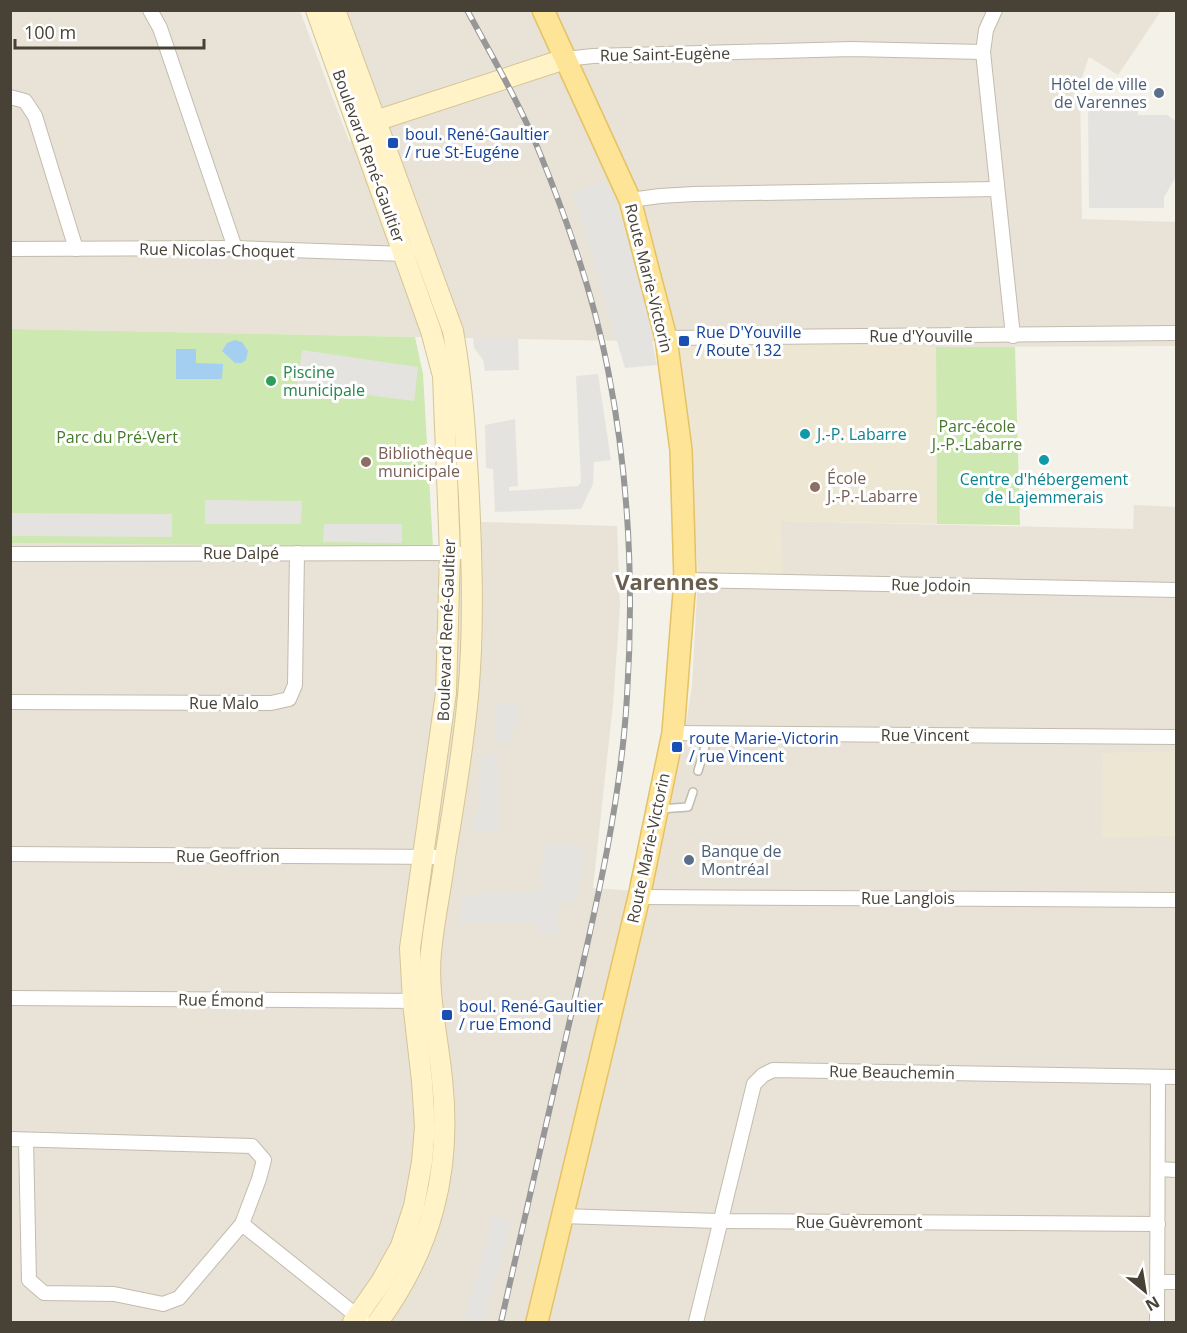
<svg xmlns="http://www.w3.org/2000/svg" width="1187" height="1333" font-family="'Open Sans',sans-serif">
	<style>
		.residential { fill: #e8e3d6 }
		.education { fill: #ede6d2 }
		.green { fill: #cde8b0 }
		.parking { fill: #e5e3df }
		.water { fill: #a4cff1 }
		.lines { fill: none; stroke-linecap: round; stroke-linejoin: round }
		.lane-casing { stroke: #c2bcad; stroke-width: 10 }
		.street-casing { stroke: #c2bcad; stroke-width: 16 }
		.secondary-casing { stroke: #d4c598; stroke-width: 22 }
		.primary-casing { stroke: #e4c265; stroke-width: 24 }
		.lane { stroke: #fff; stroke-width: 7 }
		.street { stroke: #fff; stroke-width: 14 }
		.secondary { stroke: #fff3c7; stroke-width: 20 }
		.primary { stroke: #fee496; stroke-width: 21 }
		.rail-casing { stroke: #979797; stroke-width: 6 }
		.rail { stroke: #fff; stroke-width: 4; stroke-dasharray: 11; stroke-linecap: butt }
		.service-dot { fill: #5c6f8a; stroke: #fff; stroke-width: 2 }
		.transit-dot { fill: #1a4fb4; stroke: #fff; stroke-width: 2 }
		.leisure-dot { fill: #2e9e5b; stroke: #fff; stroke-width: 2 }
		.culture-dot { fill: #0f9aa8; stroke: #fff; stroke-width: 2 }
		.education-dot { fill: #8d6e63; stroke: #fff; stroke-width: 2 }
		.labels { text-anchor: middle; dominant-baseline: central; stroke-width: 6; stroke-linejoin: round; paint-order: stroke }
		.street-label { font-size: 16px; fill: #474136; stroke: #fff }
		.service-label { font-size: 16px; fill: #4e5e75; stroke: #fff; text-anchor: end }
		.transit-label { font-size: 16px; fill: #164399; stroke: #fff; text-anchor: start }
		.leisure-label { font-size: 16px; fill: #27864d; stroke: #fff; text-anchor: start }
		.park-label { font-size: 16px; fill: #457929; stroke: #fff }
		.culture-label { font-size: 16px; fill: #0d838f; stroke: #fff; text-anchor: start }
		.education-label { font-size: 16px; fill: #785e54; stroke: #fff; text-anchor: start }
		.district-label { font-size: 22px; font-weight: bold; fill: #6a5f4d; stroke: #fff }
	</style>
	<rect width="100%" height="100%" fill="#f4f1e8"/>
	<g class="residential">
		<polygon points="11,11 300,11 349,141 388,133 343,11 1161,11 1118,75 1089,57 1080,83 1082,219 1176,222 1176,346 936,347 11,329"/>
		<polygon points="1134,505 1176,507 1176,1322 11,1322 11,543 480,547 481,522 617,526 620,607 613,704 593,888 651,892 682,749 692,686 698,575 781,521 1133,529"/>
	</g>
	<g class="education">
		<polygon points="676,342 936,347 937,524 781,521 783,576 698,575 690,453"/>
		<polygon points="1176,751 1176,836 1102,838 1103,753"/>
	</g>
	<g class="green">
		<polygon points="11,329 415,337 423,374 433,547 11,543"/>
		<polygon points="936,347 1015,347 1020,525 937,524"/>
	</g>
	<g class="parking">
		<polygon points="1088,102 1138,102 1138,115 1167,115 1176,121 1176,177 1164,197 1164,208 1089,208"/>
		<polygon points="606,180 630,247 645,306 657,365 625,368 573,193"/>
		<polygon points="518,337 519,370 485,371 483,360 474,348 473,338"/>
		<polygon points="302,350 418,367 414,401 297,386"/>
		<polygon points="598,374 611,460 594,462 593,484 581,509 495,512 493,469 486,468 485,425 515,419 518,486 509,487 509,491 578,486 581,482 576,376"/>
		<polygon points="205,500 302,501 301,524 205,524"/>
		<polygon points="11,513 172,514 172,537 11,536"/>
		<polygon points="324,524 402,524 402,543 323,542"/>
		<polygon points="496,702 518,703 518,729 512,729 512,742 495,742"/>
		<polygon points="482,756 498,756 498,831 474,832 474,817 481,806 479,778 482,767"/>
		<polygon points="585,845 577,902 559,901 557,934 538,934 538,923 460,924 462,895 541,891 543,846"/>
		<polygon points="493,1215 511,1221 484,1322 475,1322 465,1319"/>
	</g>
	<g class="water">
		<polygon points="235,340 242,342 248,351 246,360 242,363 235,363 222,351 227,343"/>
		<polygon points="176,349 196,349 196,363 223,364 222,379 176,379"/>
	</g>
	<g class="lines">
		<defs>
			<g id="lane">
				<polyline points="698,771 709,733"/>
				<polyline points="659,809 688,807 693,792"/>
			</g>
			<g id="street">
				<polyline points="150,10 160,28 235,248"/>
				<polyline points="995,10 986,30 983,52 1013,336"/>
				<polyline points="565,59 593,56 851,49 983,52"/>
				<polyline points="10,97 25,101 35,116 76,249"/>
				<polyline points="630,200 660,196 694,194 996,189"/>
				<polyline points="10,249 235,248 405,254 410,253"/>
				<polyline points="666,338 1176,333"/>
				<polyline points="10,554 457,553"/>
				<polyline points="685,580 1176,590"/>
				<polyline points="10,702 271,703 289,699 295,685 297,553"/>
				<polyline points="673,733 1176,737"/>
				<polyline points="10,854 445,857"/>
				<polyline points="639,897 1176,900"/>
				<polyline points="10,998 421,1001"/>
				<polyline points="10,1139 252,1146 264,1160 259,1179 242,1224 179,1298 163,1304 114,1294 44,1293 29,1280 26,1140"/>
				<polyline points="1158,1169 1176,1170"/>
				<polyline points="561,1216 719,1221 1158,1224"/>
				<polyline points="242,1224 362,1320"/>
				<polyline points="1157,1282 1176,1282"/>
				<polyline points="696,1322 754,1084 763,1075 773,1070 1176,1077"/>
				<polyline points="1157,1322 1158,1077"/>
			</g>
			<g id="secondary">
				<polyline points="316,10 431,331 443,376 450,553 446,693 410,948 413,1002 422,1081 425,1127 422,1162 414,1206 401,1246 381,1282 353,1322"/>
				<path d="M335 10 453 331C463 387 466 442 469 498 472 563 474 631 468 696 463 750 454 804 445 857 441 889 434 920 431 952 427 994 438 1037 442 1079 452 1171 432 1248 378 1322"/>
				<polyline points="363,125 565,59"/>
			</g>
			<polyline id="primary" points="537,1322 639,897 673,733 685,580 681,450 666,338 630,200 543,10"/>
		</defs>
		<use href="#lane" class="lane-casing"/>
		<use href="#street" class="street-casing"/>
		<use href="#secondary" class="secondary-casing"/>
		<use href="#primary" class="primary-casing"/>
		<use href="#lane" class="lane"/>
		<use href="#street" class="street"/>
		<use href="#secondary" class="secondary"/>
		<use href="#primary" class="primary"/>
		<defs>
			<path id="rail" d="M467 10C493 58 521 106 541 156 569 225 594 297 608 370 629 477 634 588 627 696 621 802 596 907 572 1011 548 1115 525 1219 501 1322"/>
		</defs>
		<use href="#rail" class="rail-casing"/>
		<use href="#rail" class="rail"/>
	</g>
	<g class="service-dot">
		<circle cx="1159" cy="93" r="6"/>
		<circle cx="689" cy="860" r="6"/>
	</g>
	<g class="transit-dot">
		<rect x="387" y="137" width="12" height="12" rx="3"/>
		<rect x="678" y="335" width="12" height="12" rx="3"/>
		<rect x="671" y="741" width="12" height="12" rx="3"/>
		<rect x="441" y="1009" width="12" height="12" rx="3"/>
	</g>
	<circle class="leisure-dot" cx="271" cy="381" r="6"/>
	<g class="culture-dot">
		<circle cx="805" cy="434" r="6"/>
		<circle cx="1044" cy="460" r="6"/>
	</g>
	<g class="education-dot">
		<circle cx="366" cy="462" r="6"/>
		<circle cx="815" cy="487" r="6"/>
	</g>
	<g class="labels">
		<g class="street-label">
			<text transform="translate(665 54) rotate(-1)">Rue Saint-Eugène</text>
			<text transform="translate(369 156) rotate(70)">Boulevard René-Gaultier</text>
			<text transform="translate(217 250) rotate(1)">Rue Nicolas-Choquet</text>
			<text transform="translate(649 278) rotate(76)">Route Marie-Victorin</text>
			<text x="921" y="336">Rue d'Youville</text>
			<text x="241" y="553">Rue Dalpé</text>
			<text transform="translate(931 585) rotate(1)">Rue Jodoin</text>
			<text transform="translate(446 630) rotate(-88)">Boulevard René-Gaultier</text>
			<text x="224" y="703">Rue Malo</text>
			<text x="925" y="735">Rue Vincent</text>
			<text transform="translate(648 848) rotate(-78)">Route Marie-Victorin</text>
			<text x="228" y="856">Rue Geoffrion</text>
			<text x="908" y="898">Rue Langlois</text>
			<text transform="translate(221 1000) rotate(1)">Rue Émond</text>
			<text transform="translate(892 1072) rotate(1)">Rue Beauchemin</text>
			<text x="859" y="1222">Rue Guèvremont</text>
		</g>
		<g class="service-label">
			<text x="1147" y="84">Hôtel de ville<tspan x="1147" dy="18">de Varennes</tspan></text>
			<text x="701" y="851" text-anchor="start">Banque de<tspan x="701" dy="18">Montréal</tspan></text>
		</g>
		<g class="transit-label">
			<text x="405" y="134">boul. René-Gaultier<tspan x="405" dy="18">/ rue St-Eugéne</tspan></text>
			<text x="696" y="332">Rue D'Youville<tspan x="696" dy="18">/ Route 132</tspan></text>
			<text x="689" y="738">route Marie-Victorin<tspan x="689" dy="18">/ rue Vincent</tspan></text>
			<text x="459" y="1006">boul. René-Gaultier<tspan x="459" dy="18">/ rue Emond</tspan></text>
		</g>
		<g class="leisure-label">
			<text x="283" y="372">Piscine<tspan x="283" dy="18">municipale</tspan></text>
		</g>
		<g class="park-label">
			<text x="977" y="426">Parc-école<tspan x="977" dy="18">J.-P.-Labarre</tspan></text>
			<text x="117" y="437">Parc du Pré-Vert</text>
		</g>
		<g class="culture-label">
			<text x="817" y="434">J.-P. Labarre</text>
			<text x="1044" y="479" text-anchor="middle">Centre d'hébergement<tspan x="1044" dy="18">de Lajemmerais</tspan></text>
		</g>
		<g class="education-label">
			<text x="378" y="453">Bibliothèque<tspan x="378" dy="18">municipale</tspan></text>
			<text x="827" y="478">École<tspan x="827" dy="18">J.-P.-Labarre</tspan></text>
		</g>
		<g class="district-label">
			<text x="667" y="581">Varennes</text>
		</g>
	</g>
	<rect width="1187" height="1333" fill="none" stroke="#474136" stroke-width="24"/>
	<g transform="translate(1145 1291) rotate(150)" stroke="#ffffff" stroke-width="4.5" paint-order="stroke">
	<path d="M0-4.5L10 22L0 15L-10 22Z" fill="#474136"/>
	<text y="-9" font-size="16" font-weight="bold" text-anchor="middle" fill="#474136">N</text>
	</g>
	<path d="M15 39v9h189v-9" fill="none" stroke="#474136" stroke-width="3"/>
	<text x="24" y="39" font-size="18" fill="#474136" stroke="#ffffff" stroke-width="4.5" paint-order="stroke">100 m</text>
</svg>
